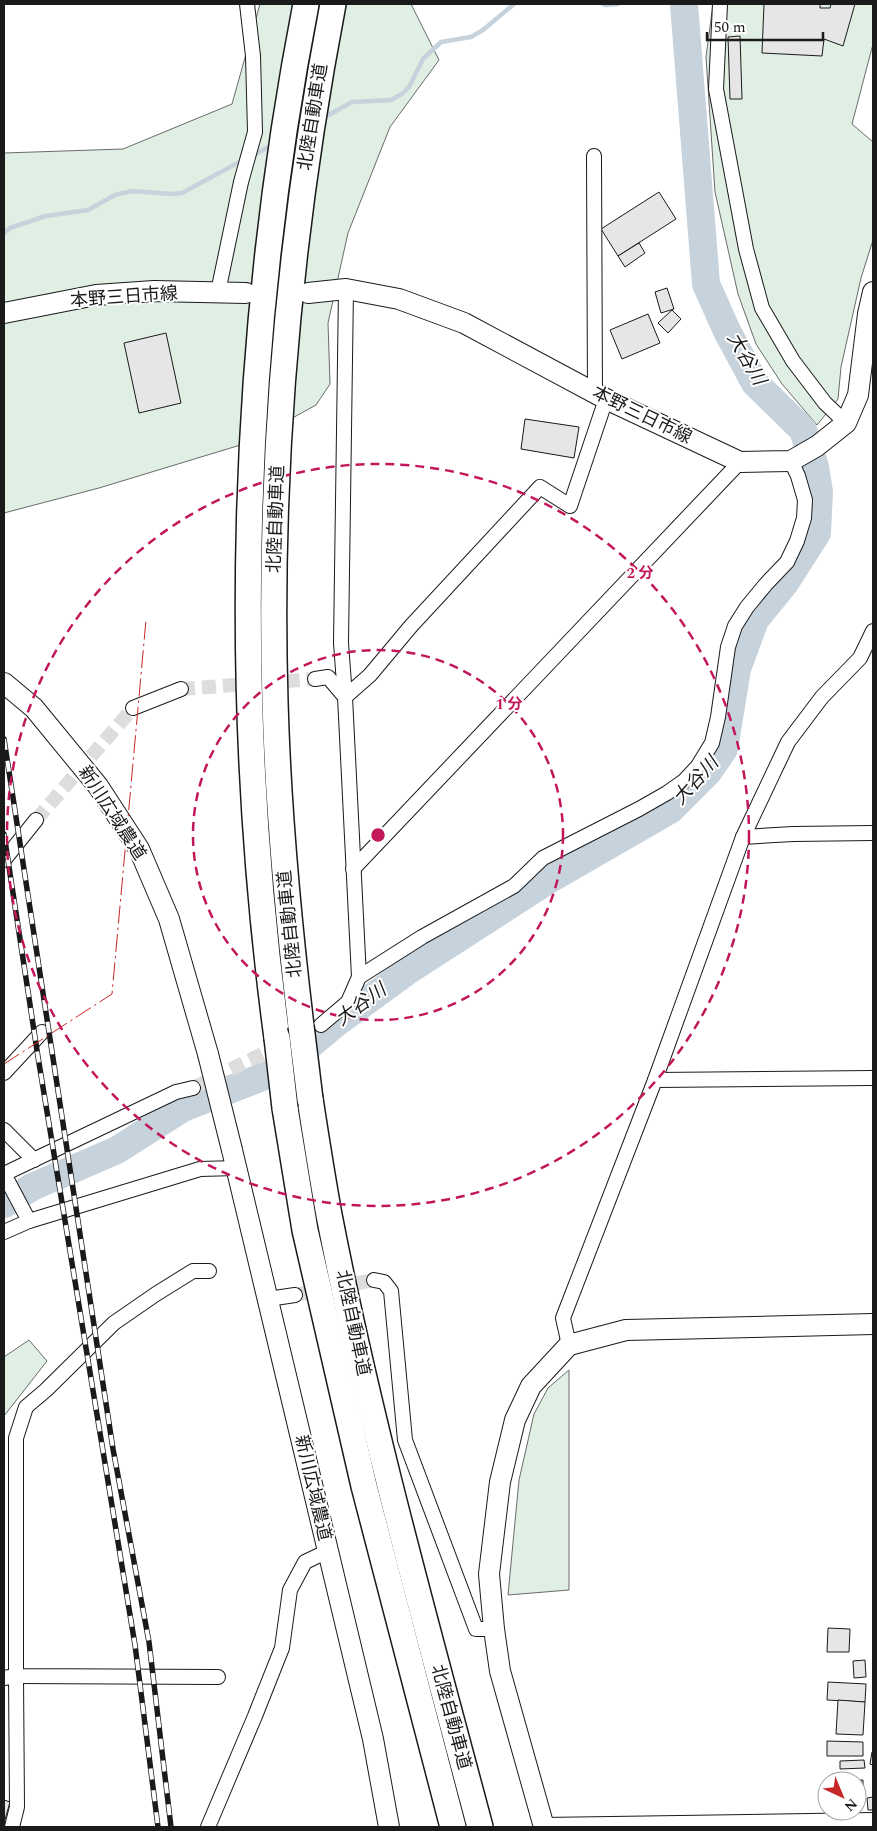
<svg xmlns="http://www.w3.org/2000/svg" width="877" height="1831" font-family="Spectral,'Noto Sans JP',serif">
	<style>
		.green { fill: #e0efe3; stroke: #6a6a6a }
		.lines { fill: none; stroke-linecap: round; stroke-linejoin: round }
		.stream { stroke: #c6d2dc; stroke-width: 4.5 }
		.river { stroke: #c6d2dc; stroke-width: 28 }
		.building { fill: #e6e6e6; stroke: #1a1a1a }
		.street-tunnel { stroke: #ddd; stroke-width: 14; stroke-dasharray: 14 7; stroke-linecap: butt }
		.street-casing { stroke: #1a1a1a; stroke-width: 16 }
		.secondary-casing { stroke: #1a1a1a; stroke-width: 22 }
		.highway-casing { stroke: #1a1a1a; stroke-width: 28 }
		.street { stroke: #fff; stroke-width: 14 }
		.secondary { stroke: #fff; stroke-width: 20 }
		.highway { stroke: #fff; stroke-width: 25 }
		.rail-casing { stroke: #1a1a1a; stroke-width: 5.5 }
		.rail { stroke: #fff; stroke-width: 4; stroke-dasharray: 11; stroke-linecap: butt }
		.secondary-bridge-casing { stroke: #1a1a1a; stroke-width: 22; stroke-linecap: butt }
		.highway-bridge-casing { stroke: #1a1a1a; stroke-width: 28; stroke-linecap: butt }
		.secondary-bridge { stroke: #fff; stroke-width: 20 }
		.highway-bridge { stroke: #fff; stroke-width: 25 }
		.power { stroke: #c62828; stroke-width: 1; stroke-dasharray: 18 4 2.5 4; stroke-linecap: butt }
		.ring { fill: none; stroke: #c2185b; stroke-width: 2.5; stroke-dasharray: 9 6 }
		.labels { text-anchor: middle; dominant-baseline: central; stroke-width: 4; stroke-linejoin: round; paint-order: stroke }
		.street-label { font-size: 18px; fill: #1a1a1a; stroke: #fff }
		.water-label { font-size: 19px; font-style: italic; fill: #1a1a1a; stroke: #fff }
		.centre { fill: #c2185b; stroke: #fff; stroke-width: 2.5 }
		.ring-label { font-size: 15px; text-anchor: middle; font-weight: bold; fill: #c2185b; stroke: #fff; stroke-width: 4; stroke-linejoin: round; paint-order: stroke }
	</style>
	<rect width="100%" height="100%" fill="#fff"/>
	<g class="green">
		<polygon points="260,4 411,4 439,60 390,127 348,233 328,323 330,384 316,405 247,443 99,488 4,513 4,153 123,149 232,104"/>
		<polygon points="713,4 873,4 873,44 852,124 873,142 873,240 861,278 841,367 838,399 817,425 782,384 756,344 738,294 715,192 706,57"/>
		<polygon points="29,1340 47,1361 4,1416 4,1357"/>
		<polygon points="569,1370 569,1590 508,1595 519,1480 534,1414 548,1388"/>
	</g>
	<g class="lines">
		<g class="stream">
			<polyline points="603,4 606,5 618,4"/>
			<polyline points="323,118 352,102 391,100 402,94 409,87 423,59 441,42 471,37 483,30 514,4"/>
			<polyline points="252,156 274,144"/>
			<polyline points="4,233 10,228 46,216 88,210 115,195 132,191 171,194 182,193 243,160"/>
		</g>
		<polyline class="river" points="4,1204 32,1187 117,1150 183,1108 280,1070 335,1024 409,970 547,881 670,810 708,772 724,749 737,669 755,620 785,583 817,533 819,492 815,467 803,430 755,383 727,331 706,284 684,4"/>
	</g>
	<g class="building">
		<polygon points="764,4 820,4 820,8 830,8 831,4 855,4 843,46 824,39 822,56 762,53"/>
		<polygon points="740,36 742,99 730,99 728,37"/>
		<polygon points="659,192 676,219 618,256 601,229"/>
		<polygon points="639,243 645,253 625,267 618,256"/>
		<polygon points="667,288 674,309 661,313 655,292"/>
		<polygon points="672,310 681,319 668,333 658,323"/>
		<polygon points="648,314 660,343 622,359 610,330"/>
		<polygon points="166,333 181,403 139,413 124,343"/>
		<polygon points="525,419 579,427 574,458 521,449"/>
		<polygon points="828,1628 850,1629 849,1652 827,1652"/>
		<polygon points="865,1660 866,1677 854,1678 853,1661"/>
		<polygon points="828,1682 866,1684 865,1702 827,1700"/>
		<polygon points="838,1700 865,1702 863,1735 836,1734"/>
		<polygon points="827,1741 863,1742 863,1756 827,1756"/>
		<polygon points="872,1752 873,1752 873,1765 870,1764"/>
		<polygon points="864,1760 865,1768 840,1769 840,1761"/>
		<polygon points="863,1780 863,1802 857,1803 857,1781 844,1781"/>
		<polygon points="873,1797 873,1810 868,1810 867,1798"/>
		<polygon points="4,1800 10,1802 4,1823"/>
	</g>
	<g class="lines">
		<g class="street-tunnel">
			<polyline points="181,689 315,679"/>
			<polyline points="36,820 133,708"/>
			<polyline points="193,1088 321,1025"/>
			<polyline points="295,1295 374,1280"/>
		</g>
		<defs>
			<g id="street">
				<polyline points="720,4 716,89 746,249 762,308 793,361 825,403 846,423"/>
				<polyline points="594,156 595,394"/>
				<polyline points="218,292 241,182 255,132 253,56 247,4"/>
				<polyline points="315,679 328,677 345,697"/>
				<polyline points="345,697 370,675 411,626 540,487 570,506 606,399"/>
				<polyline points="133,708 181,689"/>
				<polyline points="743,837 793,834 873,833"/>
				<polyline points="4,860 36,820"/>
				<polyline points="353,869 740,462"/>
				<polyline points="359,977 422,937 514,886 543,858 639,809 667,793 684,781 698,766 712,743 718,717 728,647 735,626 747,607 766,584 787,562 797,541 804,518 805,500 798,476 791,461"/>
				<polyline points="321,1025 348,1002 359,977 345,697 341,643 346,289"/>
				<polyline points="4,1073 42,1032"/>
				<polyline points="655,1080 873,1078"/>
				<polyline points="4,1130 34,1160"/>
				<polyline points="4,1174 176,1092 193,1088"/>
				<polyline points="4,1174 29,1221"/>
				<polyline points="4,1232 29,1221 200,1169 237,1168"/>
				<polyline points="209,1271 193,1271 156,1294 114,1323 46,1390 26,1407 16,1438 16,1676 218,1677"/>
				<polyline points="374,1280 384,1282 391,1291 405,1440 476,1629 494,1629"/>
				<polyline points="268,1299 295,1295"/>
				<polyline points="569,1345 563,1318 655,1080 743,837 788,742 822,697 860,658 873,631"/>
				<polyline points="4,1678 16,1676 17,1807 12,1827"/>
				<polyline points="543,1825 873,1820"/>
				<polyline points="208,1827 255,1716 282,1648 290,1590 305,1562 328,1551"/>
			</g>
			<g id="secondary">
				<polyline points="308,293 346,289 399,299 464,323 606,399 740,462 791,461 817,446 846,423 858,395 868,314 873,292"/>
				<polyline points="4,313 96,295 154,291 246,293"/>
				<polyline points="4,683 34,708 98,786 139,849 169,919 208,1054"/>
				<polyline points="232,1150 373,1739 389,1827"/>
				<polyline points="544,1827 500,1671 494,1629 489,1574 500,1482 515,1420 531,1386 569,1345 626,1330 873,1324"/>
			</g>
			<g id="highway">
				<path d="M301 1026C288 918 278 810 275 702 268 468 289 234 333 4"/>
				<path d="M277 1038C231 695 240 343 306 4"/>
				<path d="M310 1099C316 1138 322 1176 329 1215 369 1421 426 1624 480 1827"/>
				<polyline points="285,1108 305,1230 364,1486 453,1827"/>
			</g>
		</defs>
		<use href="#street" class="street-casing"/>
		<use href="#secondary" class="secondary-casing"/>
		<use href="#highway" class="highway-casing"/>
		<use href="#street" class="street"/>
		<use href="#secondary" class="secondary"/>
		<use href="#highway" class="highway"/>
		<defs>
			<g id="rail">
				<polyline points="4,739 113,1449 149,1642 171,1827"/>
				<polyline points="4,834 38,1057 135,1645 158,1827"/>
			</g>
		</defs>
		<use href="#rail" class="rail-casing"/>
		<use href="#rail" class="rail"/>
		<defs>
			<polyline id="secondary-bridge" points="208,1054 232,1150"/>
			<g id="highway-bridge">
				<polyline points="301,1026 310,1099"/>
				<polyline points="277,1038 285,1108"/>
			</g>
		</defs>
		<use href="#secondary-bridge" class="secondary-bridge-casing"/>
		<use href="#highway-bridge" class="highway-bridge-casing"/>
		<use href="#secondary-bridge" class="secondary-bridge"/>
		<use href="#highway-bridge" class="highway-bridge"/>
		<polyline class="power" points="4,1064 112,994 146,620"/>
	</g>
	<g class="ring">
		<circle cx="378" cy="835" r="185"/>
		<circle cx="378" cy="835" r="371"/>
	</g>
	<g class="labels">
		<g class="street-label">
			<text transform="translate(313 117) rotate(-81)">北陸自動車道</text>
			<text transform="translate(124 297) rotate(-4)">本野三日市線</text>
			<text transform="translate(642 415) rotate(26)">本野三日市線</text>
			<text transform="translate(276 519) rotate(-88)">北陸自動車道</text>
			<text transform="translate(112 813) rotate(57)">新川広域農道</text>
			<text transform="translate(290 924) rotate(-96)">北陸自動車道</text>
			<text transform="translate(353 1323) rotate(78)">北陸自動車道</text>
			<text transform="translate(313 1488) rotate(77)">新川広域農道</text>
			<text transform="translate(451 1717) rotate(75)">北陸自動車道</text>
		</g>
		<g class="water-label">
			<text transform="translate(746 359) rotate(60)">大谷川</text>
			<text transform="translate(696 781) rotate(-48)">大谷川</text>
			<text transform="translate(361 1005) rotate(-36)">大谷川</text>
		</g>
	</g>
	<circle cx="378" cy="835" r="8" class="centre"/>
	<g class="ring-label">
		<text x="640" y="578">2 分</text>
		<text x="509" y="709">1 分</text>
	</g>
	<rect width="877" height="1831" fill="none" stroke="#1a1a1a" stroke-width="10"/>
	<g transform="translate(842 1796) rotate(136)"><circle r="24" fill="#ffffff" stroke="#a3a3a3"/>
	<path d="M0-4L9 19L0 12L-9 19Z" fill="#c62828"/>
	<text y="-8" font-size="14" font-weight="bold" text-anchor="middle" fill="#1a1a1a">N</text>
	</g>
	<path d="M707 32v8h116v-8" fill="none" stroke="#1a1a1a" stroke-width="2.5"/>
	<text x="714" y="32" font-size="15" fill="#1a1a1a" stroke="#ffffff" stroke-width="4" paint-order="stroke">50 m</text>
</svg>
